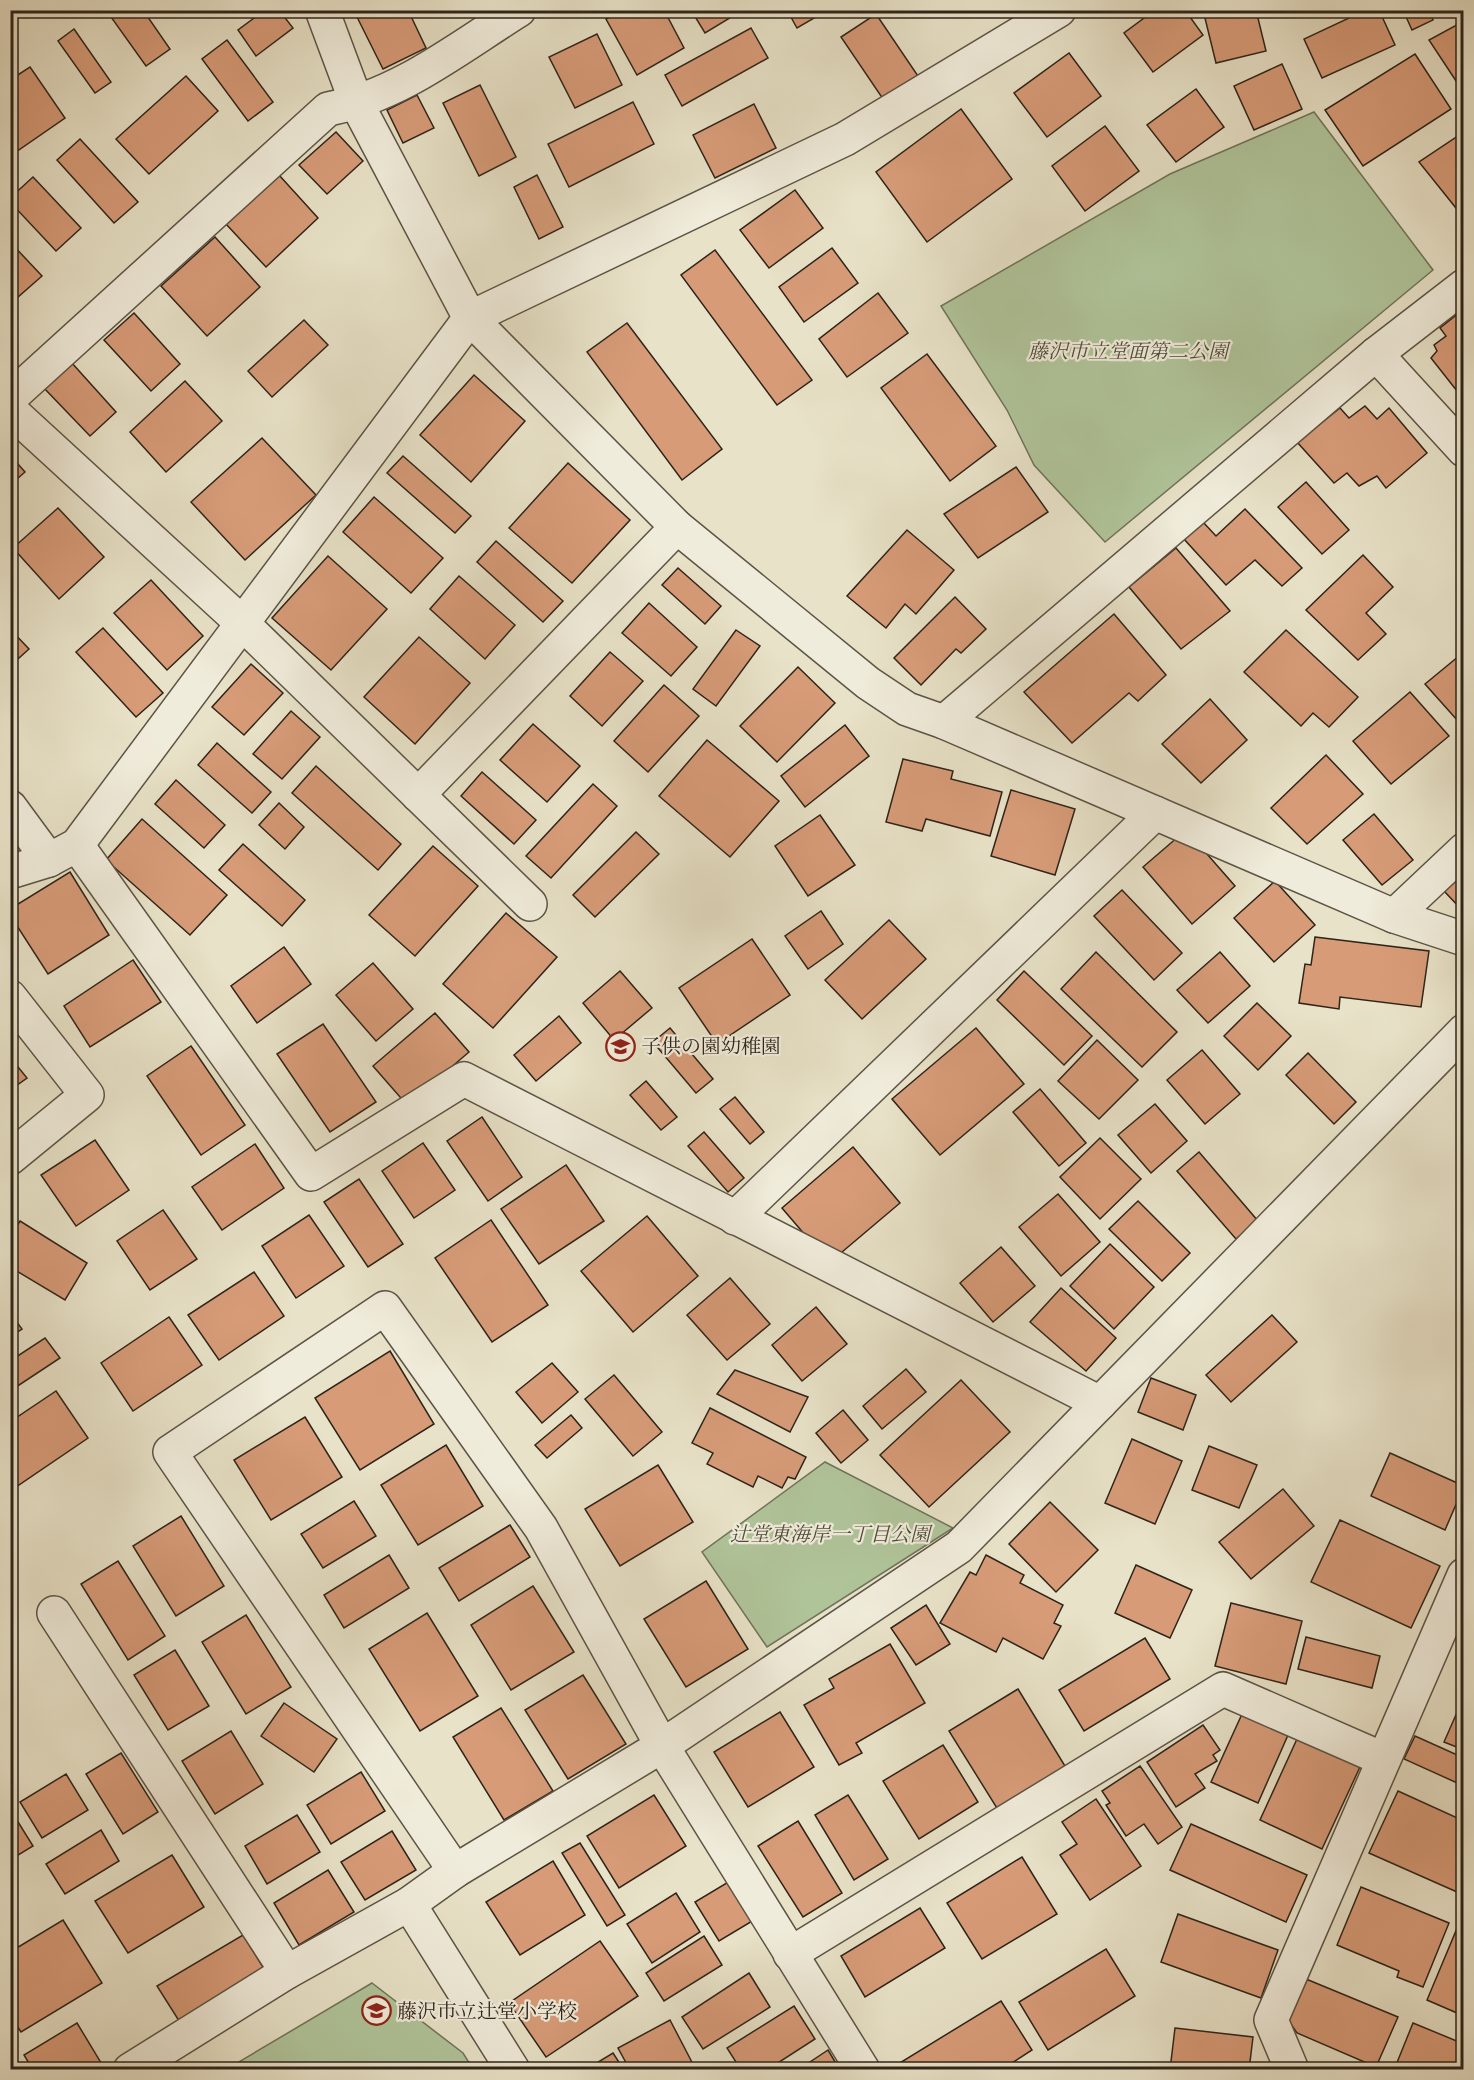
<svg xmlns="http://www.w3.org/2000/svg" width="1474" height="2080" font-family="'IM FELL French Canon','Noto Serif JP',serif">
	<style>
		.green { fill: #b0c49a; stroke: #6f745a; stroke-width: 1.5 }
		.building { fill: #d79b78; stroke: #2e241a; stroke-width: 1.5 }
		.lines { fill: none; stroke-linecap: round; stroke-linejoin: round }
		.minor-casing { stroke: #5c5446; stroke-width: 36 }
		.minor { stroke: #f0ecdb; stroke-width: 33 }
		.labels { text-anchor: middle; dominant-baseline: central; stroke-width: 4.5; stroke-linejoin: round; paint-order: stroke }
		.park-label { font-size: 20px; font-style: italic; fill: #4e4c3a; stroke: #f0ecdb }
		.poi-label { font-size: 20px; fill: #2e241a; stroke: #f0ecdb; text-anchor: start }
	</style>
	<rect width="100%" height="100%" fill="#e8e2c8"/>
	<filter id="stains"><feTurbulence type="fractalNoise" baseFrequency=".00333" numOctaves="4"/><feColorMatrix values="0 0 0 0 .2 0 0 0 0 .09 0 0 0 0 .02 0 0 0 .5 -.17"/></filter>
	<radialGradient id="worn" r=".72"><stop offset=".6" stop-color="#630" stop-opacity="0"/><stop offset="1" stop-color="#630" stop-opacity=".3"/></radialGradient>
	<g class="green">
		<polygon points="1314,112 1433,270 1105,542 1034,465 1007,410 941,306 1170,174"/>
		<polygon points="825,1462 953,1528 767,1647 702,1552"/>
		<polygon points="372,1983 463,2053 473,2069 227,2069"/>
	</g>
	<g class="building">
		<polygon points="121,10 143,10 170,49 146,66 111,17"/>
		<polygon points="265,10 279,10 293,28 256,56 238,30"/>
		<polygon points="359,10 408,10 426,48 383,69 355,13"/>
		<polygon points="622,10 664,10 684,48 637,75 606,19"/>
		<polygon points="691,10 743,10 705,33"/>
		<polygon points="787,10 828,10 797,28"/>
		<polygon points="1155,10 1185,10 1203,35 1153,72 1124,33"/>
		<polygon points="1203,10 1256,10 1266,51 1216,63"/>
		<polygon points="1366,10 1379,10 1395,45 1322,78 1304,39"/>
		<polygon points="1403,10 1429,10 1433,20 1412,30"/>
		<polygon points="876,14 918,76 883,99 841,37"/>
		<polygon points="1464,21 1464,89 1462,90 1429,40"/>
		<polygon points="751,28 768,58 682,106 665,75"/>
		<polygon points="74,29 111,82 95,93 58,41"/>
		<polygon points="597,34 622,85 575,108 549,57"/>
		<polygon points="227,40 273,102 248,121 202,59"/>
		<polygon points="1069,53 1101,96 1047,137 1014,93"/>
		<polygon points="1415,54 1451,109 1363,166 1325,110"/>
		<polygon points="1282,64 1302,109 1254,130 1234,86"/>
		<polygon points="30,67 65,118 10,156 10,80"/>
		<polygon points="186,76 218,111 149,174 116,139"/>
		<polygon points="480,85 516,157 479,176 443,103"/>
		<polygon points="1196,89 1224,127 1176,162 1147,125"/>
		<polygon points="417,95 434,128 403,143 387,110"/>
		<polygon points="633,102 654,144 569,187 548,144"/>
		<polygon points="754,104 776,148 715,178 693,135"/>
		<polygon points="961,109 1012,179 927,242 876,172"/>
		<polygon points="1105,126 1139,171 1085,211 1052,166"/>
		<polygon points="336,132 363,161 327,194 299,165"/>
		<polygon points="1464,132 1464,218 1419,162"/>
		<polygon points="80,139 138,202 114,223 57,160"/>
		<polygon points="279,175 318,218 266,267 226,224"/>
		<polygon points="537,175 563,227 539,239 514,187"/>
		<polygon points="33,177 81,228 56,251 10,202 10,198"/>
		<polygon points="795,190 823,228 769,268 740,230"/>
		<polygon points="215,237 260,287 207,336 161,286"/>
		<polygon points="10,242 42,276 10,304"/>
		<polygon points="832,248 858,283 804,322 779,287"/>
		<polygon points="715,250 812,380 777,405 681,275"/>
		<polygon points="878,293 908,333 847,377 819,339"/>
		<polygon points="1464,309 1464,386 1457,391 1431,358 1437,351 1434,345 1446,336 1440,328"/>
		<polygon points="134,313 180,364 151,391 104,340"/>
		<polygon points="304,320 328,345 272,397 248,371"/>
		<polygon points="627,323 722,449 682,480 587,352"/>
		<polygon points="927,354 996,446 950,481 881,388"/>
		<polygon points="71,362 116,412 90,436 43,387"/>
		<polygon points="474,375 525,421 471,482 420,435"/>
		<polygon points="185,381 222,421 166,472 130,432"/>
		<polygon points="1365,406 1377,419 1389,408 1427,453 1386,488 1377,476 1359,486 1347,473 1334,483 1297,442 1340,408 1349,418"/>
		<polygon points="262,438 316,495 245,560 191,502"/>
		<polygon points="10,455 25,472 10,485"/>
		<polygon points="403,456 471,516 455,533 387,473"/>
		<polygon points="568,463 630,520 572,583 509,528"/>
		<polygon points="1016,467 1048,512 978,558 944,514"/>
		<polygon points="1306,482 1349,530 1322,554 1278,507"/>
		<polygon points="374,497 443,558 411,593 343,532"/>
		<polygon points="58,508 104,557 59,599 13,548"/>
		<polygon points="1245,509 1302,568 1282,586 1255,560 1226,585 1183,538 1203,522 1216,536"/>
		<polygon points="907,530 954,570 916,614 905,604 886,628 847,596"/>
		<polygon points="496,541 563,601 543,622 477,562"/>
		<polygon points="1176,548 1230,611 1181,649 1129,587"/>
		<polygon points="1363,555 1393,587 1366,613 1386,634 1358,660 1306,610"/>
		<polygon points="328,556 387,609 331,670 272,618"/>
		<polygon points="678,568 721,606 705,624 662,585"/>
		<polygon points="459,576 515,625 485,659 430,609"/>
		<polygon points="151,580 203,636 167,670 114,613"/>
		<polygon points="955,597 986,629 961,653 956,649 921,685 894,658"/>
		<polygon points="649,603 697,647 671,676 622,633"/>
		<polygon points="1114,614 1166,675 1138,701 1129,693 1072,743 1024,692"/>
		<polygon points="103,628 163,693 136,717 76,652"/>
		<polygon points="10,629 29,649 10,666"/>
		<polygon points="736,630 760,646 716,706 693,689"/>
		<polygon points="1286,630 1358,697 1329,727 1313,713 1301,726 1244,672"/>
		<polygon points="419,637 470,683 415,744 364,697"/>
		<polygon points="610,652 643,681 602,726 570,696"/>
		<polygon points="1459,656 1464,662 1464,717 1458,721 1425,684"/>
		<polygon points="251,664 283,693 244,735 212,707"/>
		<polygon points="798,667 835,703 777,762 740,726"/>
		<polygon points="664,685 699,716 648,772 614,741"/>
		<polygon points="1410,692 1449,736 1391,784 1353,741"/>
		<polygon points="1210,699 1247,740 1201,783 1162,744"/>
		<polygon points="291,711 320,737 282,779 253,754"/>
		<polygon points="533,724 580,766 547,802 500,760"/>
		<polygon points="845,725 869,756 805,807 781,776"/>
		<polygon points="707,740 779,801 730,857 659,796"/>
		<polygon points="217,743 271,792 252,813 198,765"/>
		<polygon points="1326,755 1363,794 1307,844 1271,808"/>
		<polygon points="903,759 953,771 951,779 1002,792 990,836 926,819 922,831 886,822"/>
		<polygon points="316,766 401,844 378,870 292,793"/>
		<polygon points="482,772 536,820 514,844 461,796"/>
		<polygon points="176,780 225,825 204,848 155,804"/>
		<polygon points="593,784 617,806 551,878 526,856"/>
		<polygon points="1011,790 1075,809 1055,875 991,856"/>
		<polygon points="279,803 304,827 285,849 259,825"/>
		<polygon points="1374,814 1413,860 1382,885 1343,840"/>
		<polygon points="820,815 855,865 808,896 775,846"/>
		<polygon points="142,819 227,895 190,935 106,860"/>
		<polygon points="1186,830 1235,886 1192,924 1143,867"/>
		<polygon points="636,832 659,854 595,917 573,895"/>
		<polygon points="243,844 305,900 282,926 219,870"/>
		<polygon points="433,846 478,886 415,956 369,915"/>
		<polygon points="70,872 109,935 48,974 10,915 10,909"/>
		<polygon points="1464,872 1464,912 1444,891"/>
		<polygon points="1275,881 1315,925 1274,962 1234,918"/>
		<polygon points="1122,890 1182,953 1154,980 1094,916"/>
		<polygon points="821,911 843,944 808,969 785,936"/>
		<polygon points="506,913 557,957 493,1028 443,984"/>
		<polygon points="889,920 926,959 862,1019 825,980"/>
		<polygon points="1315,937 1429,951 1421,1007 1340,997 1339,1009 1299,1003 1305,964 1311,965"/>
		<polygon points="752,939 790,995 717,1044 679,988"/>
		<polygon points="284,947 311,984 257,1023 231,986"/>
		<polygon points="1096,952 1177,1032 1142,1067 1061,989"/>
		<polygon points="1220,952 1250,986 1208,1023 1177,990"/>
		<polygon points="133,960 161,1002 90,1047 64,1006"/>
		<polygon points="373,963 413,1009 376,1041 336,995"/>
		<polygon points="620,971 652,1008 614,1040 583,1003"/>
		<polygon points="1024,971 1092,1036 1064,1065 997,1000"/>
		<polygon points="1257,1003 1291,1036 1258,1070 1224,1036"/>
		<polygon points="435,1013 469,1052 407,1105 373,1066"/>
		<polygon points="559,1016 581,1043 536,1081 514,1055"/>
		<polygon points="323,1024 376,1102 330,1132 277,1054"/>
		<polygon points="670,1028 713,1079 696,1093 653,1042"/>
		<polygon points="976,1028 1024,1084 940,1155 892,1099"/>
		<polygon points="1097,1040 1138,1080 1099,1119 1058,1081"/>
		<polygon points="191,1046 245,1125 201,1155 147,1076"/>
		<polygon points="1202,1050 1240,1094 1205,1124 1167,1080"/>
		<polygon points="1308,1053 1356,1102 1334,1124 1286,1075"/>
		<polygon points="10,1057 27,1078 10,1090"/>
		<polygon points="646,1081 677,1117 661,1130 630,1095"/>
		<polygon points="1040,1089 1086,1143 1059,1166 1013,1112"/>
		<polygon points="735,1097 764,1132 750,1144 720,1109"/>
		<polygon points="1155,1104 1187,1141 1151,1173 1118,1135"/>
		<polygon points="482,1117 522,1177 488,1201 447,1141"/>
		<polygon points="704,1132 744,1178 728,1192 688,1146"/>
		<polygon points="1100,1138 1141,1179 1100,1219 1060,1177"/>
		<polygon points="95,1140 129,1190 76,1226 41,1175"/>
		<polygon points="423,1143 455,1190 414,1218 382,1171"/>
		<polygon points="255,1144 284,1188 222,1230 192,1187"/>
		<polygon points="853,1147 900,1203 829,1263 782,1208"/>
		<polygon points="1199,1152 1258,1221 1236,1239 1177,1171"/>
		<polygon points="566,1165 604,1221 539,1264 501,1209"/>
		<polygon points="359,1179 403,1244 368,1267 324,1202"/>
		<polygon points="1058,1194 1100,1242 1061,1276 1019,1227"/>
		<polygon points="1138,1201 1190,1253 1162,1281 1109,1229"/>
		<polygon points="163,1210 197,1259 150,1290 117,1241"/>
		<polygon points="309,1215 344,1266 296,1298 262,1246"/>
		<polygon points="647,1216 698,1276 633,1332 581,1271"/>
		<polygon points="491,1220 548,1305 492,1342 435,1258"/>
		<polygon points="20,1221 87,1263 65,1300 10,1267 10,1237"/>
		<polygon points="1110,1244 1154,1287 1114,1329 1070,1286"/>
		<polygon points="1001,1247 1035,1286 993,1322 960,1283"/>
		<polygon points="254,1272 284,1316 219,1360 188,1315"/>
		<polygon points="730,1278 770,1324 727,1360 687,1315"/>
		<polygon points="1061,1288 1116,1338 1086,1371 1030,1322"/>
		<polygon points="816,1307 847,1344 802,1381 772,1345"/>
		<polygon points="10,1313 22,1329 10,1337"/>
		<polygon points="1272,1315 1297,1342 1231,1402 1206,1375"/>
		<polygon points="169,1317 202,1365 133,1411 101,1363"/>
		<polygon points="45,1338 60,1358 10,1391 10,1361"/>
		<polygon points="390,1351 434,1424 360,1470 315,1398"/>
		<polygon points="552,1363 578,1392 542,1423 516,1392"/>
		<polygon points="906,1369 926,1392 882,1429 863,1406"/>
		<polygon points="735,1370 808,1397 790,1432 717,1394"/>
		<polygon points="614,1375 662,1432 633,1456 585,1399"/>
		<polygon points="1151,1378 1196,1395 1183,1430 1138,1412"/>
		<polygon points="961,1380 1010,1432 929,1507 880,1455"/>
		<polygon points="56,1391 88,1438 10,1491 10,1422"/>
		<polygon points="710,1408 806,1457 795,1479 788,1477 782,1488 758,1476 753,1487 707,1464 713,1453 692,1443"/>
		<polygon points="843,1410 868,1440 841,1463 816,1433"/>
		<polygon points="571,1415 582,1428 547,1458 535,1445"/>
		<polygon points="305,1417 342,1477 271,1520 234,1460"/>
		<polygon points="1132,1439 1182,1461 1155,1524 1105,1503"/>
		<polygon points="446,1445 483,1506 418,1545 381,1485"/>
		<polygon points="1209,1446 1257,1465 1239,1508 1192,1490"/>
		<polygon points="1390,1453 1464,1486 1445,1530 1371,1496"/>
		<polygon points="658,1465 693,1522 620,1566 585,1509"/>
		<polygon points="1283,1489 1314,1526 1251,1579 1219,1542"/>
		<polygon points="354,1501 376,1536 323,1568 301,1534"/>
		<polygon points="1050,1502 1098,1550 1056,1592 1009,1544"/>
		<polygon points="181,1516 224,1586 176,1616 133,1546"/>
		<polygon points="1340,1520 1440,1566 1411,1628 1311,1582"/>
		<polygon points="510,1525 530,1557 459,1601 439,1568"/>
		<polygon points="389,1555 409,1588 344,1628 324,1595"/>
		<polygon points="986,1555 1024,1575 1020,1583 1063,1605 1054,1623 1061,1626 1043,1659 1003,1638 996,1652 940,1623 970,1572 976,1575"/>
		<polygon points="118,1561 165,1636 128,1660 81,1584"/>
		<polygon points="1136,1565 1192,1590 1170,1638 1115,1613"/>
		<polygon points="706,1581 748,1649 686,1687 644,1619"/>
		<polygon points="533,1586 574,1652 511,1690 471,1625"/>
		<polygon points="1231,1603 1302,1621 1286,1684 1215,1666"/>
		<polygon points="926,1605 950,1644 916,1665 891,1628"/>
		<polygon points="427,1613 478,1696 420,1731 369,1649"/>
		<polygon points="246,1615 291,1687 246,1714 202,1642"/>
		<polygon points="1306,1637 1380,1656 1372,1688 1298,1669"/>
		<polygon points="1145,1638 1170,1679 1084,1731 1059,1690"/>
		<polygon points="890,1644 925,1703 856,1743 862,1753 839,1765 804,1705 834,1688 829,1679"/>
		<polygon points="175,1650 209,1706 168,1730 134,1675"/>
		<polygon points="583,1675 626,1744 568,1779 525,1710"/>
		<polygon points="1464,1676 1464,1695 1457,1691"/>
		<polygon points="1018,1689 1068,1771 1000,1813 949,1731"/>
		<polygon points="284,1703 337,1739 314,1772 261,1736"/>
		<polygon points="501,1708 553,1791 504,1820 453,1737"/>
		<polygon points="1459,1708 1464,1710 1464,1750 1444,1742"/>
		<polygon points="780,1712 814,1767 748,1807 714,1752"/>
		<polygon points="1242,1714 1288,1735 1258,1803 1211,1782"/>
		<polygon points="1203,1725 1220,1750 1213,1755 1217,1761 1195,1774 1205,1788 1176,1807 1147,1762"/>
		<polygon points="231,1731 263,1784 215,1814 182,1761"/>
		<polygon points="1415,1736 1464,1758 1464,1786 1404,1759"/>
		<polygon points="1297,1739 1360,1767 1322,1849 1260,1820"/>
		<polygon points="943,1745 978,1802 919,1839 883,1781"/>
		<polygon points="121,1753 158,1812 123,1834 86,1774"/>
		<polygon points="1140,1766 1182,1827 1158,1844 1144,1824 1126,1836 1106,1805 1110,1803 1102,1791"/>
		<polygon points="361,1772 385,1811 331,1844 307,1805"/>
		<polygon points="66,1774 88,1810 42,1838 20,1802"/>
		<polygon points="1398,1791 1464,1821 1464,1879 1457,1892 1369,1853"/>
		<polygon points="654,1795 686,1846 619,1888 587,1836"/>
		<polygon points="848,1795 888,1859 854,1880 815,1815"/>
		<polygon points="1096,1799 1141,1866 1090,1900 1060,1855 1077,1844 1062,1822"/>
		<polygon points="10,1809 33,1846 10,1860"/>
		<polygon points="297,1815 320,1852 267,1884 245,1846"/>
		<polygon points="798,1821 842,1893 803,1917 758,1846"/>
		<polygon points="1191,1824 1307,1875 1286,1922 1170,1870"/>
		<polygon points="101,1830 119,1861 65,1894 46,1864"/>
		<polygon points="392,1831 416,1870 365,1900 341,1862"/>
		<polygon points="580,1843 625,1915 607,1926 562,1853"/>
		<polygon points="172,1855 204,1907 128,1953 95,1901"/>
		<polygon points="1022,1857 1057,1914 982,1959 947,1903"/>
		<polygon points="553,1861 585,1915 520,1955 486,1902"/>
		<polygon points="328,1870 354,1912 299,1945 274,1903"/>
		<polygon points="735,1878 759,1917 719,1941 695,1902"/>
		<polygon points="1361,1887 1449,1923 1423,1987 1397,1977 1399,1971 1337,1945"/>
		<polygon points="676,1893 700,1932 652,1963 627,1924"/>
		<polygon points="920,1908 945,1948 865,1997 841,1956"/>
		<polygon points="1178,1914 1278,1950 1261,1998 1161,1962"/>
		<polygon points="63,1920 102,1983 21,2032 10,2015 10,1952"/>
		<polygon points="1458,1926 1464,1928 1464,2016 1427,2000"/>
		<polygon points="243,1935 266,1972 181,2024 157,1986"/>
		<polygon points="704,1936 722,1965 664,2001 646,1973"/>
		<polygon points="600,1941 638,1996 546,2057 509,2003"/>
		<polygon points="1106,1949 1135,1996 1048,2050 1019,2002"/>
		<polygon points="749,1973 770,2007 703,2049 682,2017"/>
		<polygon points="1306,1979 1398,2017 1376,2067 1297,2033 1288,2020"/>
		<polygon points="1001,2001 1032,2050 1001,2070 901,2070 898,2064"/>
		<polygon points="794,2006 815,2039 767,2070 741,2070 727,2048"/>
		<polygon points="670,2020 695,2068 630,2070 618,2048"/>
		<polygon points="77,2023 103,2066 98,2070 33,2070 24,2055"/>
		<polygon points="1413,2023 1464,2044 1464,2070 1394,2070"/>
		<polygon points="1175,2028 1253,2037 1249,2070 1170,2070"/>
		<polygon points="828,2050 840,2070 798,2070"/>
		<polygon points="613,2053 624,2070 585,2070"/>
	</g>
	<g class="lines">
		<defs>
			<g id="minor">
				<polyline points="322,10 357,104 470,318 677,527 868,683 907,709 944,722 1394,916 1464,939"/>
				<polyline points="1376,354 1464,450"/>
				<path d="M10 398 328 109C399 96 458 48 519 10"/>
				<polyline points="10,410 241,622 530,904"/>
				<polyline points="944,722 1376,354 1464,286"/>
				<polyline points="418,795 677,527"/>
				<polyline points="10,807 49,860"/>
				<polyline points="77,845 311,1174 464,1079 1100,1403"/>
				<polyline points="10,872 49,860 77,845 470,318 845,139 1059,10"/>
				<polyline points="1394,916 1464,850"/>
				<polyline points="10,997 87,1095 10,1158"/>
				<polyline points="735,1218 1155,813"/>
				<polyline points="54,1613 287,1972"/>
				<polyline points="455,1871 170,1452 385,1308 541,1528 662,1746 863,2070"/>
				<polyline points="409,1904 513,2070"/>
				<polyline points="790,1954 1223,1689 1383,1759"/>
				<polyline points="130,2070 287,1972 409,1904 455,1871 662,1746 959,1547 1464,1031"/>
				<polyline points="1292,2070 1271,2020 1464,1575"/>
			</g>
		</defs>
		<use href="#minor" class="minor-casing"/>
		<use href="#minor" class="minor"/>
	</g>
	<defs>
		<symbol id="school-ring" viewBox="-11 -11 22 22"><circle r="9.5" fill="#f0ecdb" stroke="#8f2418" stroke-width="1.5"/><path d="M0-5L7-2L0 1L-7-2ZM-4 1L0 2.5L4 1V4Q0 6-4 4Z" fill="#8f2418"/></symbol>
	</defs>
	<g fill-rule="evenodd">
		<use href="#school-ring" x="604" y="1030" width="33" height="33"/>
		<use href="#school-ring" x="360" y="1994" width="33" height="33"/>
	</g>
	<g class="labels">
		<g class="park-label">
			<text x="1128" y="351">藤沢市立堂面第二公園</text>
			<text x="830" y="1534">辻堂東海岸一丁目公園</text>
		</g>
		<g class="poi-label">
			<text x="641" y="1046">子供の園幼稚園</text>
			<text x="397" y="2011">藤沢市立辻堂小学校</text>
		</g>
	</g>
	<rect width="1474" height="2080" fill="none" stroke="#e8e2c8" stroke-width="36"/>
	<rect x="12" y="12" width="1450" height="2056" fill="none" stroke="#2e241a" stroke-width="3"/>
	<rect x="18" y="18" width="1438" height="2044" fill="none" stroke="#2e241a" stroke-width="1.5"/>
	<rect width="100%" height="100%" filter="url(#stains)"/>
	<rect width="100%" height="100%" fill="url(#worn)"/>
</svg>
